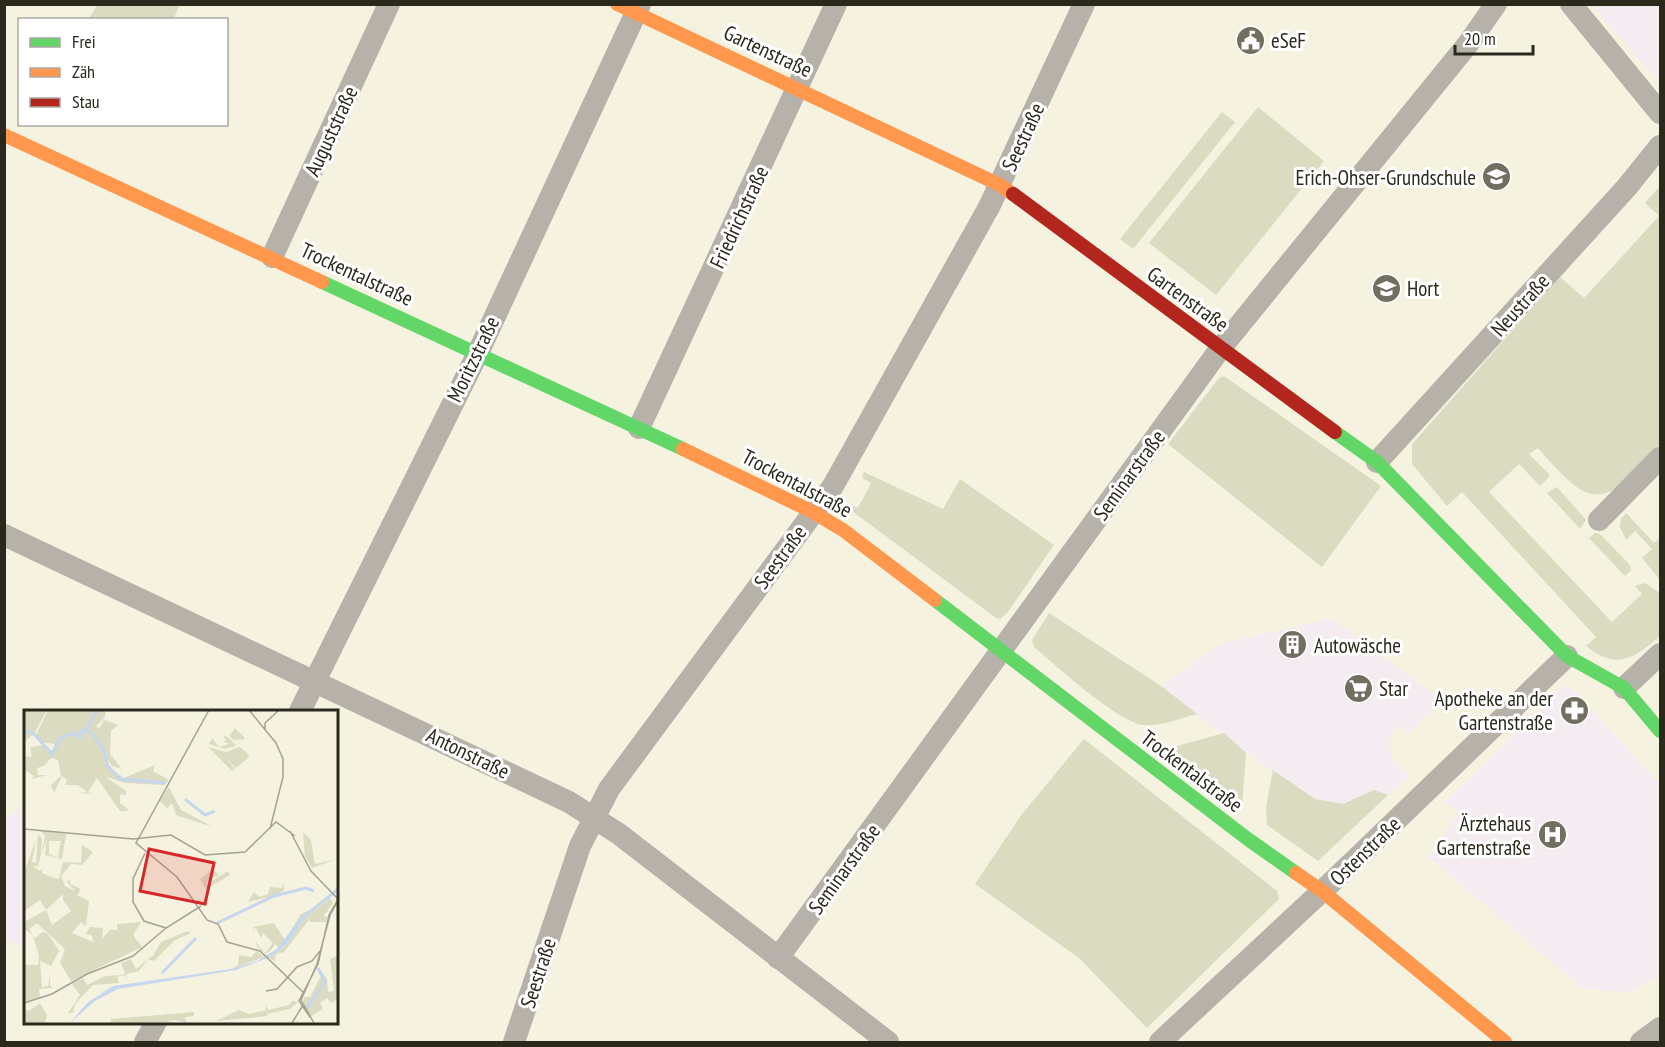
<svg xmlns="http://www.w3.org/2000/svg" width="1665" height="1047" font-family="'PT Sans Narrow',sans-serif">
	<style>
		.commercial { fill: #f4ecf0 }
		.green { fill: #dadbc1 }
		.lines { fill: none; stroke-linecap: round; stroke-linejoin: round }
		.street { stroke: #b6b1a9; stroke-width: 22 }
		.fast { stroke: #63d668; stroke-width: 14 }
		.slow { stroke: #ff974d; stroke-width: 14 }
		.jam { stroke: #b3261e; stroke-width: 14 }
		.labels { text-anchor: middle; dominant-baseline: central; stroke-width: 6; stroke-linejoin: round; paint-order: stroke }
		.poi-label { font-size: 21px; fill: #2b291c; stroke: #fff; text-anchor: start }
		.street-label { font-size: 21px; fill: #2b291c; stroke: #fff }
		.inset-river { fill: none; stroke: #c5d7ed; stroke-width: 3 }
		.inset-road { fill: none; stroke: #a5a292; stroke-width: 1.5 }
		.view { fill: #d62828; fill-opacity: 0.15; stroke: #d62828; stroke-width: 3 }
		.inset-edge { fill: none; stroke: #2b291c; stroke-width: 3 }
	</style>
	<rect width="100%" height="100%" fill="#f6f2e0"/>
	<g class="commercial">
		<polygon points="1591,5 1660,5 1660,83"/>
		<polygon points="1330,618 1441,699 1409,734 1395,725 1389,743 1394,761 1410,776 1388,795 1374,790 1343,804 1315,799 1246,753 1161,686 1220,644"/>
		<polygon points="1570,686 1660,784 1660,976 1629,993 1582,988 1428,857 1459,813 1445,802 1563,687"/>
		<polygon points="25,802 25,948 4,938 5,821"/>
	</g>
	<g class="green">
		<polygon points="97,5 97,4 180,5 173,19 89,19"/>
		<polygon points="1258,107 1324,161 1216,295 1149,243"/>
		<polygon points="1222,112 1235,122 1133,249 1120,239"/>
		<path d="M1660 186V448C1602 506 1595 514 1538 448L1529 454 1549 474V477L1540 486 1519 464 1489 492 1612 622 1642 594 1635 586 1645 583 1660 593V636C1634 658 1617 671 1586 646L1596 637 1462 492 1447 506 1412 464V444L1560 277 1584 298 1659 216 1645 203Z"/>
		<polygon points="1224,376 1381,486 1322,567 1168,444 1219,378"/>
		<polygon points="864,472 943,509 960,479 1054,545 1008,612 1000,619 996,618 848,508 847,503 858,508 871,483 862,478"/>
		<polygon points="1557,487 1586,520 1580,529 1547,493"/>
		<polygon points="1626,513 1654,543 1660,537 1660,580 1642,558 1652,549 1635,531 1626,540 1620,527 1621,519"/>
		<polygon points="1595,533 1600,534 1630,565 1631,570 1625,576 1589,538"/>
		<path d="M1049 613 1161 686 1197 714C1181 718 1159 727 1143 725 1116 721 1057 666 1034 647L1032 640Z"/>
		<polygon points="1224,733 1246,753 1242,807 1166,749"/>
		<polygon points="1084,739 1277,891 1279,899 1147,1028 1079,958 975,884 1022,814"/>
		<polygon points="1273,770 1315,799 1343,804 1374,790 1388,795 1318,861 1267,825 1266,807"/>
	</g>
	<g class="lines">
		<g class="street">
			<polyline points="1571,4 1660,113"/>
			<polyline points="272,257 389,4"/>
			<polyline points="639,428 836,4"/>
			<polyline points="1377,462 1627,187 1660,146"/>
			<polyline points="1599,520 1660,458"/>
			<polyline points="4,535 569,802 619,834 888,1042"/>
			<polyline points="1624,688 1660,654"/>
			<polyline points="300,711 477,355 640,4"/>
			<polyline points="778,958 1220,349 1468,44 1496,4"/>
			<polyline points="145,1042 156,1022"/>
			<polyline points="514,1042 580,846 609,789 833,486 989,207 1084,4"/>
			<polyline points="1160,1042 1335,879 1567,656"/>
			<polyline points="1641,1042 1660,1028"/>
		</g>
		<g class="fast">
			<polyline points="322,282 683,449"/>
			<polyline points="1335,432 1377,462 1567,656 1624,688 1660,731"/>
			<polyline points="935,600 1249,840 1296,873"/>
		</g>
		<g class="slow">
			<polyline points="617,4 1000,185 1013,194"/>
			<polyline points="4,135 322,282"/>
			<polyline points="683,449 813,512 843,530 935,600"/>
			<polyline points="1296,873 1322,891 1505,1042"/>
		</g>
		<polyline class="jam" points="1013,194 1335,432"/>
	</g>
	<defs>
		<symbol id="civic-disc" viewBox="-11 -11 22 22"><circle r="9.5" fill="#726f61" stroke="#fff"/><path d="M-.6-6.5H3V-4.5H.6V-3L4-1V1h2V6H-6V1h2V-1L-.6-3ZM-1.2 2.5V6h2.4V2.5Z" fill="#fff"/></symbol>
		<symbol id="school-disc" viewBox="-11 -11 22 22"><circle r="9.5" fill="#726f61" stroke="#fff"/><path d="M0-5L7-2L0 1L-7-2ZM-4 1L0 2.5L4 1V4Q0 6-4 4Z" fill="#fff"/></symbol>
		<symbol id="building-disc" viewBox="-11 -11 22 22"><circle r="9.5" fill="#726f61" stroke="#fff"/><path d="M-4-6H4V6H1V3H-1V6H-4ZM-2.5-4.3h1.7v1.8h-1.7ZM.8-4.3h1.7v1.8H.8ZM-2.5-1h1.7V.8h-1.7ZM.8-1h1.7V.8H.8Z" fill="#fff"/></symbol>
		<symbol id="supermarket-disc" viewBox="-11 -11 22 22"><circle r="9.5" fill="#726f61" stroke="#fff"/><path d="M-6-5.5h2.5l.6 2H6L4.5 2H-2.5L-4.4-4H-6ZM-1.5 3.2a1.3 1.3 0 1 0 .1 0ZM3 3.2a1.3 1.3 0 1 0 .1 0Z" fill="#fff"/></symbol>
		<symbol id="pharmacy-disc" viewBox="-11 -11 22 22"><circle r="9.5" fill="#726f61" stroke="#fff"/><path d="M-2-6h4v4h4v4h-4v4h-4v-4h-4v-4h4Z" fill="#fff"/></symbol>
		<symbol id="hospital-disc" viewBox="-11 -11 22 22"><circle r="9.5" fill="#726f61" stroke="#fff"/><path d="M-5-5h3v3.5h4V-5h3V5h-3V1.5h-4V5h-3Z" fill="#fff"/></symbol>
	</defs>
	<g fill-rule="evenodd">
		<use href="#civic-disc" x="1234" y="24" width="33" height="33"/>
		<use href="#school-disc" x="1480" y="160" width="33" height="33"/>
		<use href="#school-disc" x="1370" y="272" width="33" height="33"/>
		<use href="#building-disc" x="1276" y="628" width="33" height="33"/>
		<use href="#supermarket-disc" x="1342" y="672" width="33" height="33"/>
		<use href="#pharmacy-disc" x="1558" y="694" width="33" height="33"/>
		<use href="#hospital-disc" x="1536" y="818" width="33" height="33"/>
	</g>
	<g class="labels">
		<g class="poi-label">
			<text x="1271" y="40">eSeF</text>
			<text x="1476" y="177" text-anchor="end">Erich-Ohser-Grundschule</text>
			<text x="1407" y="288">Hort</text>
			<text x="1314" y="645">Autowäsche</text>
			<text x="1379" y="688">Star</text>
			<text x="1553" y="698" text-anchor="end">Apotheke an der<tspan x="1553" dy="24">Gartenstraße</tspan></text>
			<text x="1531" y="823" text-anchor="end">Ärztehaus<tspan x="1531" dy="24">Gartenstraße</tspan></text>
		</g>
		<g class="street-label">
			<text transform="translate(768 51) rotate(25)">Gartenstraße</text>
			<text transform="translate(331 131) rotate(-65)">Auguststraße</text>
			<text transform="translate(1023 137) rotate(-65)">Seestraße</text>
			<text transform="translate(739 217) rotate(-65)">Friedrichstraße</text>
			<text transform="translate(357 274) rotate(25)">Trockentalstraße</text>
			<text transform="translate(1188 299) rotate(36)">Gartenstraße</text>
			<text transform="translate(1520 305) rotate(-48)">Neustraße</text>
			<text transform="translate(473 359) rotate(-64)">Moritzstraße</text>
			<text transform="translate(1129 475) rotate(-54)">Seminarstraße</text>
			<text transform="translate(797 483) rotate(28)">Trockentalstraße</text>
			<text transform="translate(780 557) rotate(-54)">Seestraße</text>
			<text transform="translate(468 753) rotate(26)">Antonstraße</text>
			<text transform="translate(1192 771) rotate(37)">Trockentalstraße</text>
			<text transform="translate(1365 851) rotate(-44)">Ostenstraße</text>
			<text transform="translate(844 869) rotate(-54)">Seminarstraße</text>
			<text transform="translate(538 973) rotate(-72)">Seestraße</text>
		</g>
	</g>
	<g transform="translate(24 710)">
		<rect width="314" height="314" fill="#f6f2e0"/>
		<path d="M0 0H23L11 22 1 32ZM24 0H82L81 7 72 16 75 19 80 10 94 15 87 21 86 44 98 59 88 56 82 47 87 59 100 68 131 55 129 61 145 70 140 75 101 73 83 67 82 59 83 68 102 81V85L96 84V93L105 100 103 101H96L73 68 64 82 69 84 55 83 63 82 54 75H41L43 70 38 66 30 83 27 75 37 66 34 50 27 48 20 56 13 58 14 65H24L7 69 10 66 1 60 2 46 8 47 6 37 21 35 30 43 31 34 16 32 12 25ZM211 18 221 28 211 36 201 39 185 34 188 28 195 37 202 35 205 33 200 32 202 30 200 27 201 25 212 35 219 29 210 30 205 26ZM184 37 202 42 216 37 226 46 212 58 201 47 211 59 208 61ZM145 77 157 100 189 117 152 105 148 93 143 98 136 91ZM16 120 42 124 38 149 21 145 23 128 18 144 21 126ZM25 131H37L34 148 25 144ZM279 122 287 130 291 154 310 150 288 158 281 146ZM14 124 18 129 17 144 14 156 9 157 16 161 18 158V163L30 168 35 169 39 152 57 153 58 135 69 142 58 155 47 154 37 166 41 176 51 181 43 172 46 169V174L57 179 53 185 65 191 62 216 57 212 48 223 69 232 68 225 62 224 66 217 79 218 78 229 86 220H93V214L117 212 109 225 118 237 47 271 36 253 41 239 13 213 5 219 11 228 19 222 24 224 35 241 27 256 16 251 18 277 24 276 26 265V275L29 278 15 279 16 287 0 292V255H14L15 246 9 225 0 219 2 211 22 200 28 215 47 201 39 190V184L22 200 16 190 0 201V163L12 129 8 152 12 153ZM189 159 195 165 183 172V174L204 161 206 165 182 179 176 169ZM260 173V180L253 185 224 192 230 182 236 187 244 184 246 177 258 178ZM306 188 309 193 299 207 303 206 302 212H285L287 207 260 242 252 244 251 251 245 248 262 235 281 208ZM285 200 266 225 261 231 254 237 251 234 247 240 241 244 233 236 231 231 241 243 249 233 239 223 237 228 232 218 229 219 231 230 229 217 250 213 261 230 277 204ZM164 221 167 223 151 230 130 251 124 249 115 261 102 264 103 270 101 265 93 267 95 273 69 275 51 294 49 303H44L56 285 48 274 59 268 63 275 81 266 98 265 101 263 97 253 107 249 112 259 125 248 129 246 137 232ZM233 241 240 247 207 259 214 255 215 245 227 247ZM313 246V289L307 293 303 288 296 293 299 299 287 306 279 293 280 287H286L298 264 294 257 303 269 304 282 310 281 306 249ZM268 291 274 292 266 299 243 304 244 306 192 311 215 300 225 304 242 300 241 293H231H241L244 300 265 295ZM16 293 23 305 21 313H0V299L5 301ZM170 302V306L161 307 162 313 151 310 142 312 151 313H87V309Z" fill="#dadbc1" fill-rule="evenodd"/>
		<path d="M313 178V182L281 208 262 235 246 247 212 260 94 279 71 291 46 313 63 293 89 276 207 259 233 251 253 239 277 207Z" fill="#c5d7ed"/>
		<path class="inset-river" d="M62 20 73 0M0 22 9 23 28 44 36 28 50 23 56 27 58 20 67 22 81 42 83 55 96 69 141 73M161 89 181 105 191 101M193 213 250 186 282 178 290 181M138 263 172 228M283 298 301 272 294 258"/>
		<path class="inset-road" d="M185 0 112 133 153 167 183 210 194 214 203 232 236 241 280 283M225 0 252 33 259 49V67L246 119M241 19V13L255 0M0 119 109 129 147 125 181 145 221 142 252 112 271 126M266 121 287 161 314 189M121 143 109 169V192L120 211 142 218M242 281 253 279 273 257 288 251 296 241M0 293 28 284 63 264 109 246 142 218 177 196M286 307 275 291 294 254 305 205 314 189M268 313 279 295M290 313 277 290 293 254 306 205 314 191"/>
		<path class="view" d="M125 139 190 153 181 194 116 181Z"/>
		<rect width="314" height="314" class="inset-edge"/>
	</g>
	<rect width="1665" height="1047" fill="none" stroke="#2b291c" stroke-width="12"/>
	<rect x="18" y="18" width="210" height="108" fill="#ffffff" stroke="#aaa9a4" stroke-width="1.5"/>
	<rect x="30" y="38" width="30" height="9" fill="#63d668" stroke="#aaa9a4" stroke-width="1.5"/>
	<text x="72" y="48" font-size="18" fill="#2b291c">Frei</text>
	<rect x="30" y="68" width="30" height="9" fill="#ff974d" stroke="#aaa9a4" stroke-width="1.5"/>
	<text x="72" y="78" font-size="18" fill="#2b291c">Zäh</text>
	<rect x="30" y="98" width="30" height="9" fill="#b3261e" stroke="#aaa9a4" stroke-width="1.5"/>
	<text x="72" y="108" font-size="18" fill="#2b291c">Stau</text>
	<path d="M1455 45v9h78v-9" fill="none" stroke="#2b291c" stroke-width="3"/>
	<text x="1464" y="45" font-size="18" fill="#2b291c" stroke="#ffffff" stroke-width="4.5" paint-order="stroke">20 m</text>
</svg>
